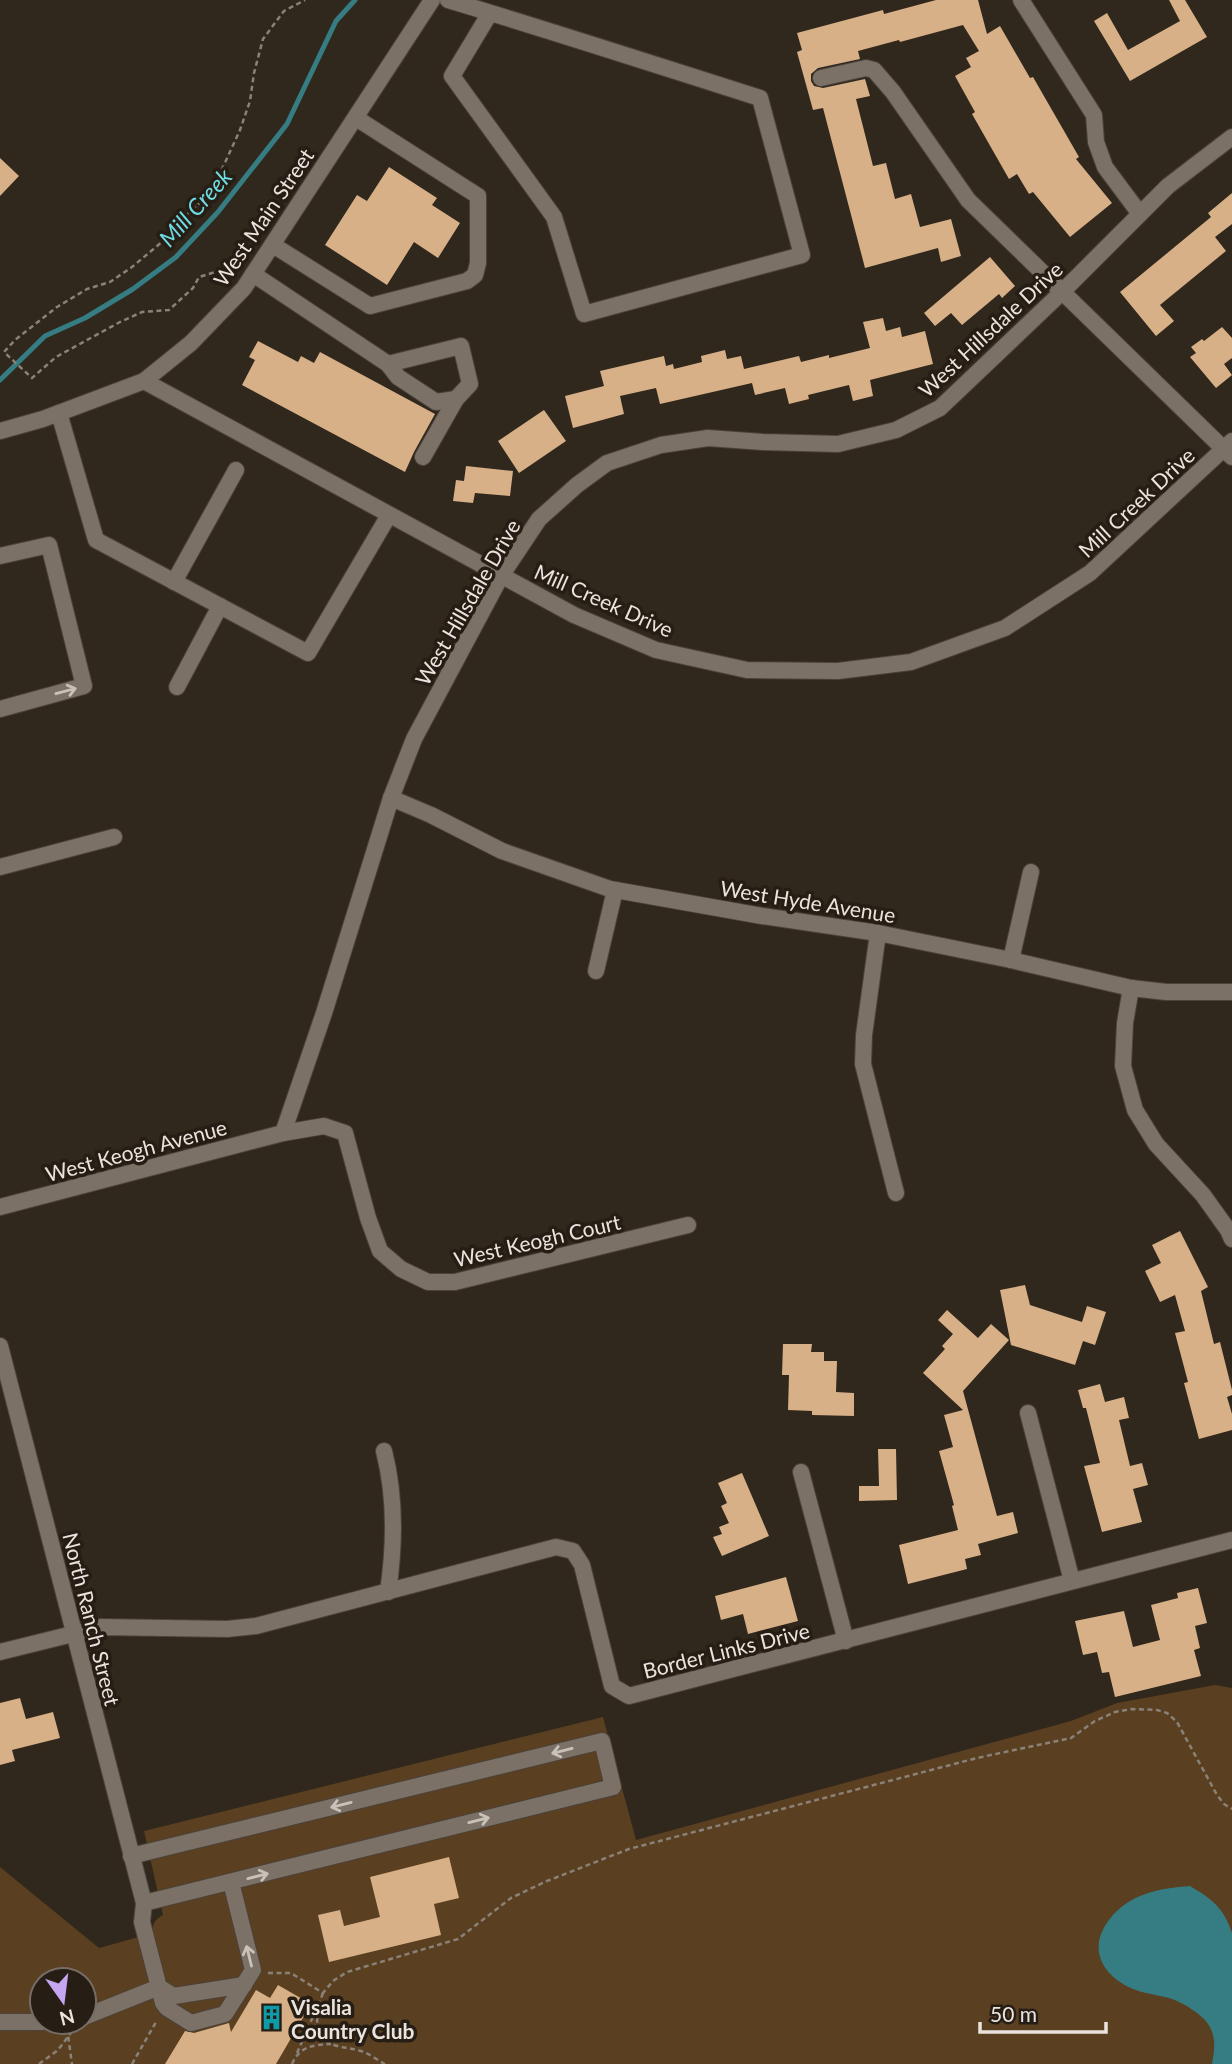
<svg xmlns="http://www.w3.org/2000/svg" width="1232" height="2064" font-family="Lato,sans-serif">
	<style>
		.green { fill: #5a3f20; fill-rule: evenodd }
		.water { fill: #357d82 }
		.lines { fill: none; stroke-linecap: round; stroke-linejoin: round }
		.stream { stroke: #357d82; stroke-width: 5 }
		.building { fill: #d7b087 }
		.minor-casing { stroke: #4b423b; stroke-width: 18 }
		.path { stroke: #8a8279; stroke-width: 2.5; stroke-dasharray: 5 3.5; stroke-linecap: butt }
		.minor { stroke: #7b7166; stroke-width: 16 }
		.oneway { stroke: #c9c2ba }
		.labels { text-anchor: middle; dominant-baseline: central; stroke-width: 7; stroke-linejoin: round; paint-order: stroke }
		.street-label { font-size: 21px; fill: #ebe4de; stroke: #261d14 }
		.poi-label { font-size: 21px; font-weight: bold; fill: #ebe4de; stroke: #261d14; text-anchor: start }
		.water-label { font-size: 23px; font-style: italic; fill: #6edce4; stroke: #261d14 }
	</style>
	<rect width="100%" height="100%" fill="#30271d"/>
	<path class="green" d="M1215 1685 1232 1688V2064H0V1867L99 1948 153 1933C152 1923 155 1920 163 1915L144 1831 603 1717 636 1840 1071 1721 1117 1703ZM42 1980H84V2022H42Z"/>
	<path class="water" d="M1190 1886C1212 1899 1224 1908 1232 1933V2064H1212C1215 2047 1217 2033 1204 2019 1197 2012 1186 2005 1177 2001 1164 1995 1149 1995 1136 1990 1104 1978 1086 1950 1109 1920 1128 1894 1160 1888 1190 1886Z"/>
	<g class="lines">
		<polyline class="stream" points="0,380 45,336 85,318 133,289 176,257 218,212 287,124 336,21 355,0"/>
	</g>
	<g class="building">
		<polygon points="936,0 978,0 987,34 1000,26 1030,78 1033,77 1079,157 1076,159 1112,203 1070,237 1033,192 1029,194 1017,174 1009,179 972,114 975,112 955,76 971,67 966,58 979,51 963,25 900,42 899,40 858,51 860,59 818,68 811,74 811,81 814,86 823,88 865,79 870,96 856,99 873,166 886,163 895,199 911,194 920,227 951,219 961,256 941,262 938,248 865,268 823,108 813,110 797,52 802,50 797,33 883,10 884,14"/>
		<polygon points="1169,0 1185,0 1207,37 1130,81 1094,21 1107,13 1128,50 1180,21"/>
		<polygon points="0,158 19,176 0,196"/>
		<polygon points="389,167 437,198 432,205 460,223 438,258 414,242 387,285 325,245 357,195 367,201"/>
		<polygon points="1232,193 1232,224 1215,237 1226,251 1160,305 1174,321 1156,336 1120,292 1211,217 1208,213"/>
		<polygon points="990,257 1015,286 1002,298 999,294 962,325 951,313 935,326 924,313"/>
		<polygon points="883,318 886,331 900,327 902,337 925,331 933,364 870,380 873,396 853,401 849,385 808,395 809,399 789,404 785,388 755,395 752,383 660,404 656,388 620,396 624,414 573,428 565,396 604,386 600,371 664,356 666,366 673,364 674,369 702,362 701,356 725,350 727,359 741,356 744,369 799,356 801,362 829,355 829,358 870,348 863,322"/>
		<polygon points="1222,327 1232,338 1232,358 1224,364 1232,375 1216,388 1190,357 1196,353 1191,347 1202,339 1204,341"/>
		<polygon points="258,341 298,362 301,356 314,363 320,352 435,414 414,452 405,472 242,385 255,360 249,357"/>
		<polygon points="544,410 566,441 519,473 498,441"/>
		<polygon points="466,466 513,471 510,496 475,493 473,503 453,501 456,480 464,481"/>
		<polygon points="1180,1231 1208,1287 1201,1291 1214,1344 1220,1342 1232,1390 1232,1395 1227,1397 1232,1414 1232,1430 1199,1439 1184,1383 1188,1382 1175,1333 1185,1331 1175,1295 1160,1302 1145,1271 1161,1263 1152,1245"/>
		<polygon points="1025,1285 1030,1305 1082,1322 1087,1306 1106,1312 1095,1345 1083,1341 1075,1365 1011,1345 1000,1290"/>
		<polygon points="947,1310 978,1338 991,1324 1009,1340 963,1391 997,1516 1013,1512 1018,1533 978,1544 981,1555 965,1559 967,1569 908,1584 899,1545 958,1530 952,1506 954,1505 939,1451 953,1447 944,1415 963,1410 923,1373 945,1349 942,1346 953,1334 938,1320"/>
		<polygon points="783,1344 812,1344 811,1352 824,1352 824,1361 837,1361 836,1392 854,1393 854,1416 812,1415 812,1411 788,1410 789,1375 782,1375"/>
		<polygon points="1100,1384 1105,1402 1124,1397 1129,1418 1119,1420 1130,1466 1142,1463 1148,1485 1133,1489 1142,1522 1102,1532 1084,1466 1100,1463 1086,1408 1083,1408 1078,1390"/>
		<polygon points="878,1449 896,1449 897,1500 859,1501 859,1486 879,1486"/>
		<polygon points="742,1473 769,1536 722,1556 713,1537 722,1534 719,1527 729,1523 721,1506 727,1503 718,1483"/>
		<polygon points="786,1577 798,1621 748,1634 743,1614 721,1620 715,1596"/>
		<polygon points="1198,1588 1207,1623 1195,1626 1200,1648 1194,1650 1201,1676 1115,1697 1109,1672 1102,1673 1097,1652 1083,1655 1075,1621 1124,1611 1133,1647 1160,1640 1151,1605 1178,1598 1177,1593"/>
		<polygon points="20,1698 26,1719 53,1712 60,1738 12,1750 15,1761 0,1765 0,1703"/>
		<polygon points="449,1857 459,1898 434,1904 441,1935 329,1962 318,1915 340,1910 344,1926 380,1917 370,1877"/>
		<polygon points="278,1985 311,2004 276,2064 165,2064 185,2031 194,2033 229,2023 231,2032 256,1990 270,1998"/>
	</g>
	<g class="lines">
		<defs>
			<g id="minor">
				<path d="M448 0C552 31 656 65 760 98L802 255 584 314 554 217 452 76 490 13"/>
				<polyline points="1021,0 1094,115 1096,142 1105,167 1140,214"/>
				<polyline points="821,78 866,68 874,70 893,92 968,200 1232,457"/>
				<polyline points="273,245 370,306 467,281 475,275 478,263 478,196 356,118"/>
				<polyline points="253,274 388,364 461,346 470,384 456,399 423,457"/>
				<polyline points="388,364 398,377 436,402 456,399"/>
				<polyline points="144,381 574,615 656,650 747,670 838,671 911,662 1005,628 1090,573 1232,441"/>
				<polyline points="59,413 96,540 308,653 389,515"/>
				<polyline points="0,431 43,419 144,381 191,343 244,288 432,0"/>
				<polyline points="0,556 49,545 84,686 0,709"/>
				<polyline points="174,582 236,470"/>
				<polyline points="177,687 220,606"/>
				<polyline points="391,798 431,815 502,851 610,889 762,916 878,933 1011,960 1131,988 1166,992 1232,992"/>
				<polyline points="0,867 114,837"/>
				<polyline points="878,933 864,1035 863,1064 896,1193"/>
				<polyline points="1011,960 1031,872"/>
				<polyline points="596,971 615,890"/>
				<polyline points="1131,988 1125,1023 1123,1066 1135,1110 1156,1144 1203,1195 1228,1230 1232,1239"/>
				<polyline points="283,1133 324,1013 391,798 414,739 501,576 539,519 577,485 607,463 661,445 708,438 763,442 838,444 896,430 940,408 1062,292 1168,186 1232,137"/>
				<polyline points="0,1207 283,1133 324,1126 345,1133 368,1218 380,1251 401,1269 428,1282 455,1282 688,1225"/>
				<polyline points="0,1346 144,1903 142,1922 163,2003 167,2008 191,2023 225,2014 253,1970 231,1882"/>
				<polyline points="1028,1413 1072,1581"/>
				<path d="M384 1451C396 1498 395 1544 388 1592"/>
				<polyline points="801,1472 846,1641"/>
				<polyline points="0,1652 101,1627 227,1629 256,1626 556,1547 573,1551 582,1565 612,1686 629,1696 1232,1540"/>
				<polyline points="131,1856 602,1741 613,1787 144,1903"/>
				<polyline points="84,2017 159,1987 174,1996 244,1985"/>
				<polyline points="0,2022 42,2022"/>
			</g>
		</defs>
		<use href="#minor" class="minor-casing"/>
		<g class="path">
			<polyline points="238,265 199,277 193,288 169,310 142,312 120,322 56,357 32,378 4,352 15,340 57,307 87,289 110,282 132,267 169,236 183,218 211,193 240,130 250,101 254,73 263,39 284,11 305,0"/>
			<polyline points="268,1973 291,1973 323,1993 333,1981 347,1972 458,1939 511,1898 547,1881 629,1849 977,1758 1071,1738 1095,1721 1115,1712 1132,1709 1157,1710 1167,1713 1177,1722 1217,1795 1224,1804 1232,1809"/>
			<path d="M323 1993C316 2011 311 2037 334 2045 343 2048 352 2048 361 2051 370 2054 377 2060 385 2064"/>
			<polyline points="60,2022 68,2035 72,2064"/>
			<polyline points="297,2053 315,2012"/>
			<polyline points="39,2064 58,2050 73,2030"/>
			<polyline points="132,2064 156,2022"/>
			<path d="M292 2064C300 2046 313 2045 331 2044"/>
		</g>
		<use href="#minor" class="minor"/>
	</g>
	<defs><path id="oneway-shaft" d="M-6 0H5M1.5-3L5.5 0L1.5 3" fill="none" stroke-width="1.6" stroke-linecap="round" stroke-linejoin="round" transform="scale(1.75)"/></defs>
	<g class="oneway">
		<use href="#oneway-shaft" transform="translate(66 691) rotate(-15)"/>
		<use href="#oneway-shaft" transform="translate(562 1751) rotate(166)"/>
		<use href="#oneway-shaft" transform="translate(341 1805) rotate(166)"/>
		<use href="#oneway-shaft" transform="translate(479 1820) rotate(-14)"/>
		<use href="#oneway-shaft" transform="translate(258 1876) rotate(-14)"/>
		<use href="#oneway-shaft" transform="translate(249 1956) rotate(-104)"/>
	</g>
	<defs>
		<symbol id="building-bare" viewBox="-9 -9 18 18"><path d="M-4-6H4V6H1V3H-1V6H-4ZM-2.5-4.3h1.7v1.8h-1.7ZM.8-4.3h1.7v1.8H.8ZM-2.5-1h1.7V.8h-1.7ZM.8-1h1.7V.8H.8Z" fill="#0f9aa8" stroke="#261d14" stroke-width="2.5" paint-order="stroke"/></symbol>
	</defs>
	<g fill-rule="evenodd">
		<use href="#building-bare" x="254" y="2000" width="35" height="35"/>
	</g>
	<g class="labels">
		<g class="street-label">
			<text transform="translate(263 217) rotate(-56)">West Main Street</text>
			<text transform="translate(990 329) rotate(-43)">West Hillsdale Drive</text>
			<text transform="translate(1136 502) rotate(-43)">Mill Creek Drive</text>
			<text transform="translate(604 600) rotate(24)">Mill Creek Drive</text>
			<text transform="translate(467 602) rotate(-60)">West Hillsdale Drive</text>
			<text transform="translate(808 901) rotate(9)">West Hyde Avenue</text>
			<text transform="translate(136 1150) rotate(-15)">West Keogh Avenue</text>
			<text transform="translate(537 1240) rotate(-13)">West Keogh Court</text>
			<text transform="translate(92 1619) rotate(76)">North Ranch Street</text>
			<text transform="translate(726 1650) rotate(-14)">Border Links Drive</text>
		</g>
		<g class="poi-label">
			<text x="291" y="2006">Visalia<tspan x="291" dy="24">Country Club</tspan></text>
		</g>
		<g class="water-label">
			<text transform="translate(195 207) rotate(-48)">Mill Creek</text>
		</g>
	</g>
	<g transform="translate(63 2001) rotate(166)"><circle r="33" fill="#261d14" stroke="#756d65" stroke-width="2"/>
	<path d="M0-5L12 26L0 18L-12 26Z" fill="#c6a6f0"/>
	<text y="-10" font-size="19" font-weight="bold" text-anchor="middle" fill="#ebe4de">N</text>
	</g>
	<path d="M980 2022v10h126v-10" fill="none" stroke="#ebe4de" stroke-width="3.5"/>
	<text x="990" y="2022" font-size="21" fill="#ebe4de" stroke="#261d14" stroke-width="5" paint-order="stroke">50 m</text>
</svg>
